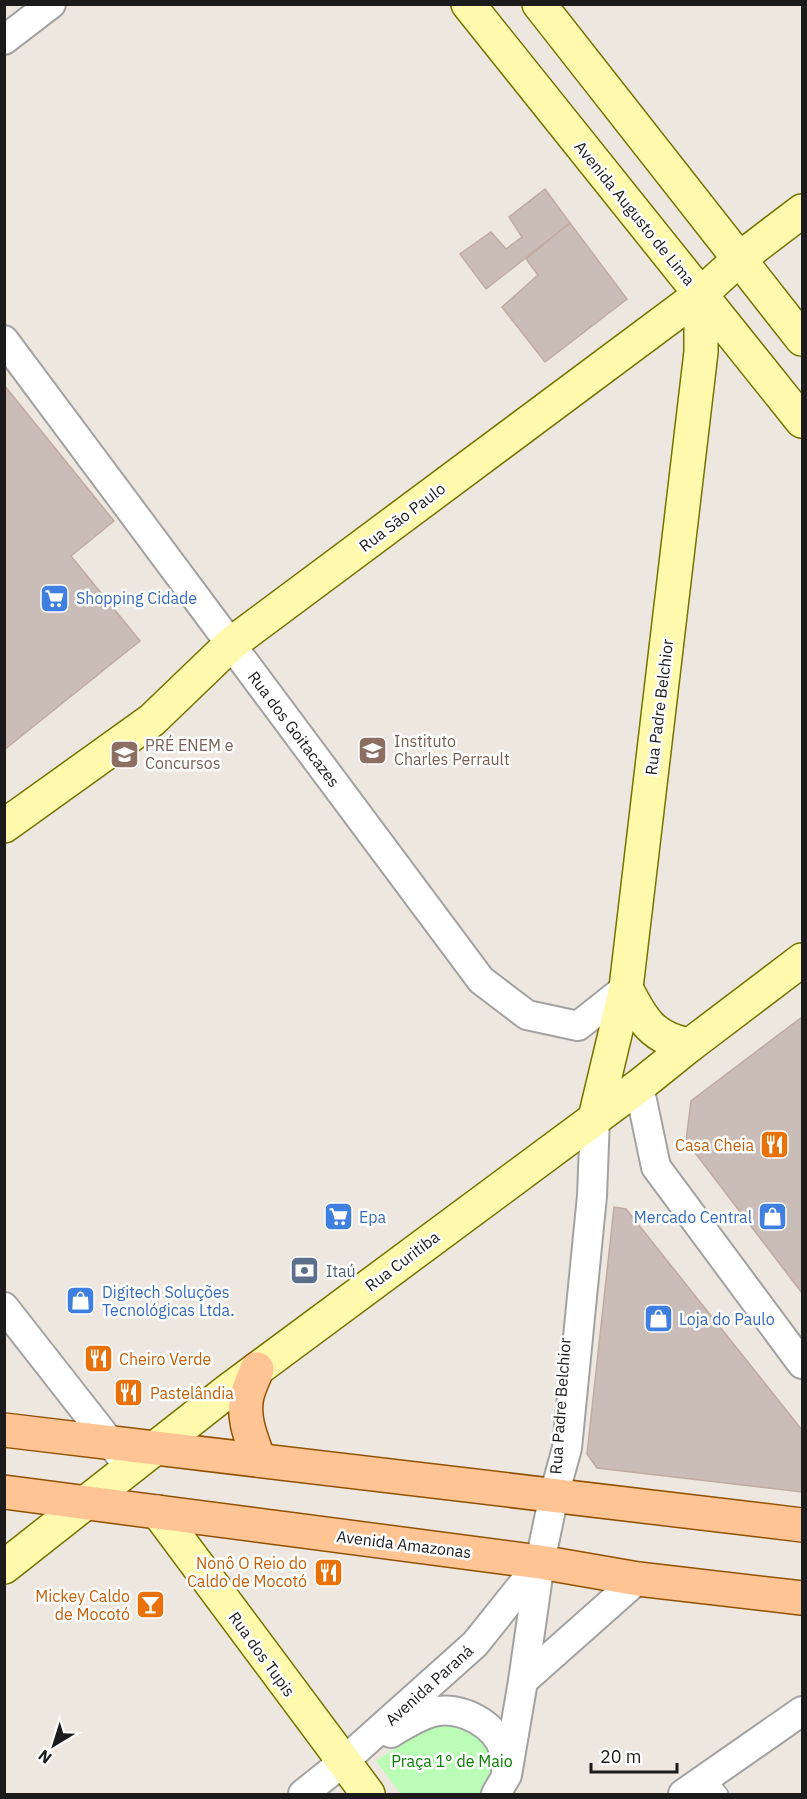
<svg xmlns="http://www.w3.org/2000/svg" width="807" height="1799" font-family="'IBM Plex Sans',sans-serif">
	<style>
		.park { fill: #bafdb7 }
		.building { fill: #cabcb6; stroke: #c0aba1; stroke-width: 1.5 }
		.lines { fill: none; stroke-linecap: round; stroke-linejoin: round }
		.lane-casing { stroke: #a2a2a2; stroke-width: 18 }
		.street-casing { stroke: #a2a2a2; stroke-width: 32 }
		.secondary-casing { stroke: #747300; stroke-width: 36 }
		.primary-casing { stroke: #925100; stroke-width: 36 }
		.lane { stroke: #fff; stroke-width: 15 }
		.street { stroke: #fff; stroke-width: 28 }
		.secondary { stroke: #fef9ad; stroke-width: 33 }
		.primary { stroke: #ffc493; stroke-width: 33 }
		.labels { text-anchor: middle; dominant-baseline: central; stroke-width: 5; stroke-linejoin: round; paint-order: stroke }
		.street-label { font-size: 16px; fill: #1b1b1b; stroke: #fff }
		.shop-label { font-size: 16px; fill: #366cbe; stroke: #fff; text-anchor: start }
		.education-label { font-size: 16px; fill: #785e54; stroke: #fff; text-anchor: start }
		.food-label { font-size: 16px; fill: #c56008; stroke: #fff; text-anchor: end }
		.service-label { font-size: 16px; fill: #4e5e75; stroke: #fff; text-anchor: start }
		.park-label { font-size: 16px; fill: #087f04; stroke: #fff }
	</style>
	<rect width="100%" height="100%" fill="#eee7df"/>
	<polygon class="park" points="457,1725 484,1737 499,1768 482,1794 401,1794 376,1761 413,1736 435,1727"/>
	<g class="building">
		<polygon points="545,189 570,223 486,289 460,254 491,232 506,249 522,237 509,217"/>
		<polygon points="570,223 627,299 545,362 502,307 538,275 526,259"/>
		<polygon points="4,385 114,521 71,556 140,641 4,750"/>
		<polygon points="802,1017 802,1293 686,1141 691,1101"/>
		<polygon points="614,1207 626,1209 802,1430 802,1492 597,1468 587,1454"/>
	</g>
	<g class="lines">
		<defs>
			<polyline id="lane" points="706,1778 720,1794"/>
			<g id="street">
				<polyline points="4,40 51,4"/>
				<polyline points="4,340 481,980 527,1015 578,1026 626,988"/>
				<polyline points="639,1086 656,1167 802,1364"/>
				<polyline points="4,1307 120,1455"/>
				<polyline points="523,1681 638,1579"/>
				<path d="M391 1733C404 1725 418 1716 433 1712 460 1705 496 1724 504 1751 506 1757 506 1764 506 1770"/>
				<polyline points="303,1794 343,1762 475,1644 539,1564"/>
				<polyline points="496,1794 507,1775 523,1681 540,1562 554,1495 567,1448 592,1196 595,1118"/>
				<polyline points="683,1794 802,1711"/>
			</g>
			<g id="secondary">
				<polyline points="468,4 802,421"/>
				<polyline points="539,4 802,339"/>
				<polyline points="4,826 152,720 231,644 701,294 739,259 802,211"/>
				<path d="M626 988C642 1020 653 1039 690 1045"/>
				<polyline points="595,1118 626,988 701,352 701,294"/>
				<polyline points="158,1512 368,1794"/>
				<polyline points="4,1567 229,1390 639,1086 690,1045 802,960"/>
			</g>
			<g id="primary">
				<path d="M257 1369C254 1378 249 1387 247 1396 242 1419 252 1440 259 1460"/>
				<polyline points="4,1430 802,1525"/>
				<polyline points="4,1492 540,1562 638,1579 802,1598"/>
			</g>
		</defs>
		<use href="#lane" class="lane-casing"/>
		<use href="#street" class="street-casing"/>
		<use href="#secondary" class="secondary-casing"/>
		<use href="#primary" class="primary-casing"/>
		<use href="#lane" class="lane"/>
		<use href="#street" class="street"/>
		<use href="#secondary" class="secondary"/>
		<use href="#primary" class="primary"/>
	</g>
	<defs>
		<symbol id="supermarket-square" viewBox="-11 -11 22 22"><rect x="-9" y="-9" width="18" height="18" rx="4" fill="#3f7fe0" stroke="#fff"/><path d="M-6-5.5h2.5l.6 2H6L4.5 2H-2.5L-4.4-4H-6ZM-1.5 3.2a1.3 1.3 0 1 0 .1 0ZM3 3.2a1.3 1.3 0 1 0 .1 0Z" fill="#fff"/></symbol>
		<symbol id="school-square" viewBox="-11 -11 22 22"><rect x="-9" y="-9" width="18" height="18" rx="4" fill="#8d6e63" stroke="#fff"/><path d="M0-5L7-2L0 1L-7-2ZM-4 1L0 2.5L4 1V4Q0 6-4 4Z" fill="#fff"/></symbol>
		<symbol id="restaurant-square" viewBox="-11 -11 22 22"><rect x="-9" y="-9" width="18" height="18" rx="4" fill="#e8710a" stroke="#fff"/><path d="M-5-6h1v4h1v-4h1v4h1v-4h1v5L-1.5 .5V6h-2V.5L-5-1ZM5-6V6H3V1.5H1.5Q1.5-4 5-6Z" fill="#fff"/></symbol>
		<symbol id="shop-square" viewBox="-11 -11 22 22"><rect x="-9" y="-9" width="18" height="18" rx="4" fill="#3f7fe0" stroke="#fff"/><path d="M-5-2.5h2.3a2.7 3.5 0 0 1 5.4 0H5L5.5 6h-11ZM-1.5-2.5h3a1.5 2.3 0 0 0-3 0Z" fill="#fff"/></symbol>
		<symbol id="bank-square" viewBox="-11 -11 22 22"><rect x="-9" y="-9" width="18" height="18" rx="4" fill="#5c6f8a" stroke="#fff"/><path d="M-6-4H6V4H-6ZM0-2.3a2.3 2.3 0 1 0 0 4.6a2.3 2.3 0 1 0 0-4.6Z" fill="#fff"/></symbol>
		<symbol id="bar-square" viewBox="-11 -11 22 22"><rect x="-9" y="-9" width="18" height="18" rx="4" fill="#e8710a" stroke="#fff"/><path d="M-6-5H6L.8 .8V4.5H3.5V6h-7V4.5H-.8V.8Z" fill="#fff"/></symbol>
	</defs>
	<g fill-rule="evenodd">
		<use href="#supermarket-square" x="38" y="582" width="33" height="33"/>
		<use href="#school-square" x="356" y="734" width="33" height="33"/>
		<use href="#school-square" x="108" y="738" width="33" height="33"/>
		<use href="#restaurant-square" x="758" y="1128" width="33" height="33"/>
		<use href="#supermarket-square" x="322" y="1200" width="33" height="33"/>
		<use href="#shop-square" x="756" y="1200" width="33" height="33"/>
		<use href="#bank-square" x="288" y="1254" width="33" height="33"/>
		<use href="#shop-square" x="64" y="1284" width="33" height="33"/>
		<use href="#shop-square" x="642" y="1302" width="33" height="33"/>
		<use href="#restaurant-square" x="82" y="1342" width="33" height="33"/>
		<use href="#restaurant-square" x="112" y="1376" width="33" height="33"/>
		<use href="#restaurant-square" x="312" y="1556" width="33" height="33"/>
		<use href="#bar-square" x="134" y="1588" width="33" height="33"/>
	</g>
	<g class="labels">
		<g class="street-label">
			<text transform="translate(635 213) rotate(51)">Avenida Augusto de Lima</text>
			<text transform="translate(402 517) rotate(-37)">Rua São Paulo</text>
			<text transform="translate(659 707) rotate(-83)">Rua Padre Belchior</text>
			<text transform="translate(294 729) rotate(53)">Rua dos Goitacazes</text>
			<text transform="translate(402 1261) rotate(-37)">Rua Curitiba</text>
			<text transform="translate(560 1406) rotate(-86)">Rua Padre Belchior</text>
			<text transform="translate(404 1544) rotate(7)">Avenida Amazonas</text>
			<text transform="translate(262 1654) rotate(54)">Rua dos Tupis</text>
			<text transform="translate(429 1685) rotate(-42)">Avenida Paraná</text>
		</g>
		<g class="shop-label">
			<text x="76" y="598">Shopping Cidade</text>
			<text x="359" y="1217">Epa</text>
			<text x="752" y="1217" text-anchor="end">Mercado Central</text>
			<text x="102" y="1292">Digitech Soluções<tspan x="102" dy="18">Tecnológicas Ltda.</tspan></text>
			<text x="679" y="1319">Loja do Paulo</text>
		</g>
		<g class="education-label">
			<text x="394" y="741">Instituto<tspan x="394" dy="18">Charles Perrault</tspan></text>
			<text x="145" y="745">PRÉ ENEM e<tspan x="145" dy="18">Concursos</tspan></text>
		</g>
		<g class="food-label">
			<text x="754" y="1145">Casa Cheia</text>
			<text x="119" y="1359" text-anchor="start">Cheiro Verde</text>
			<text x="150" y="1393" text-anchor="start">Pastelândia</text>
			<text x="307" y="1563">Nonô O Reio do<tspan x="307" dy="18">Caldo de Mocotó</tspan></text>
			<text x="130" y="1596">Mickey Caldo<tspan x="130" dy="18">de Mocotó</tspan></text>
		</g>
		<g class="service-label">
			<text x="326" y="1271">Itaú</text>
		</g>
		<g class="park-label">
			<text x="452" y="1761">Praça 1° de Maio</text>
		</g>
	</g>
	<rect width="807" height="1799" fill="none" stroke="#1b1b1b" stroke-width="12"/>
	<g transform="translate(54 1745) rotate(218)" stroke="#ffffff" stroke-width="4.5" paint-order="stroke">
	<path d="M0-4.5L10 22L0 15L-10 22Z" fill="#1b1b1b"/>
	<text y="-9" font-size="16" font-weight="bold" text-anchor="middle" fill="#1b1b1b">N</text>
	</g>
	<path d="M591 1763v9h86v-9" fill="none" stroke="#1b1b1b" stroke-width="3"/>
	<text x="600" y="1763" font-size="18" fill="#1b1b1b" stroke="#ffffff" stroke-width="4.5" paint-order="stroke">20 m</text>
</svg>
